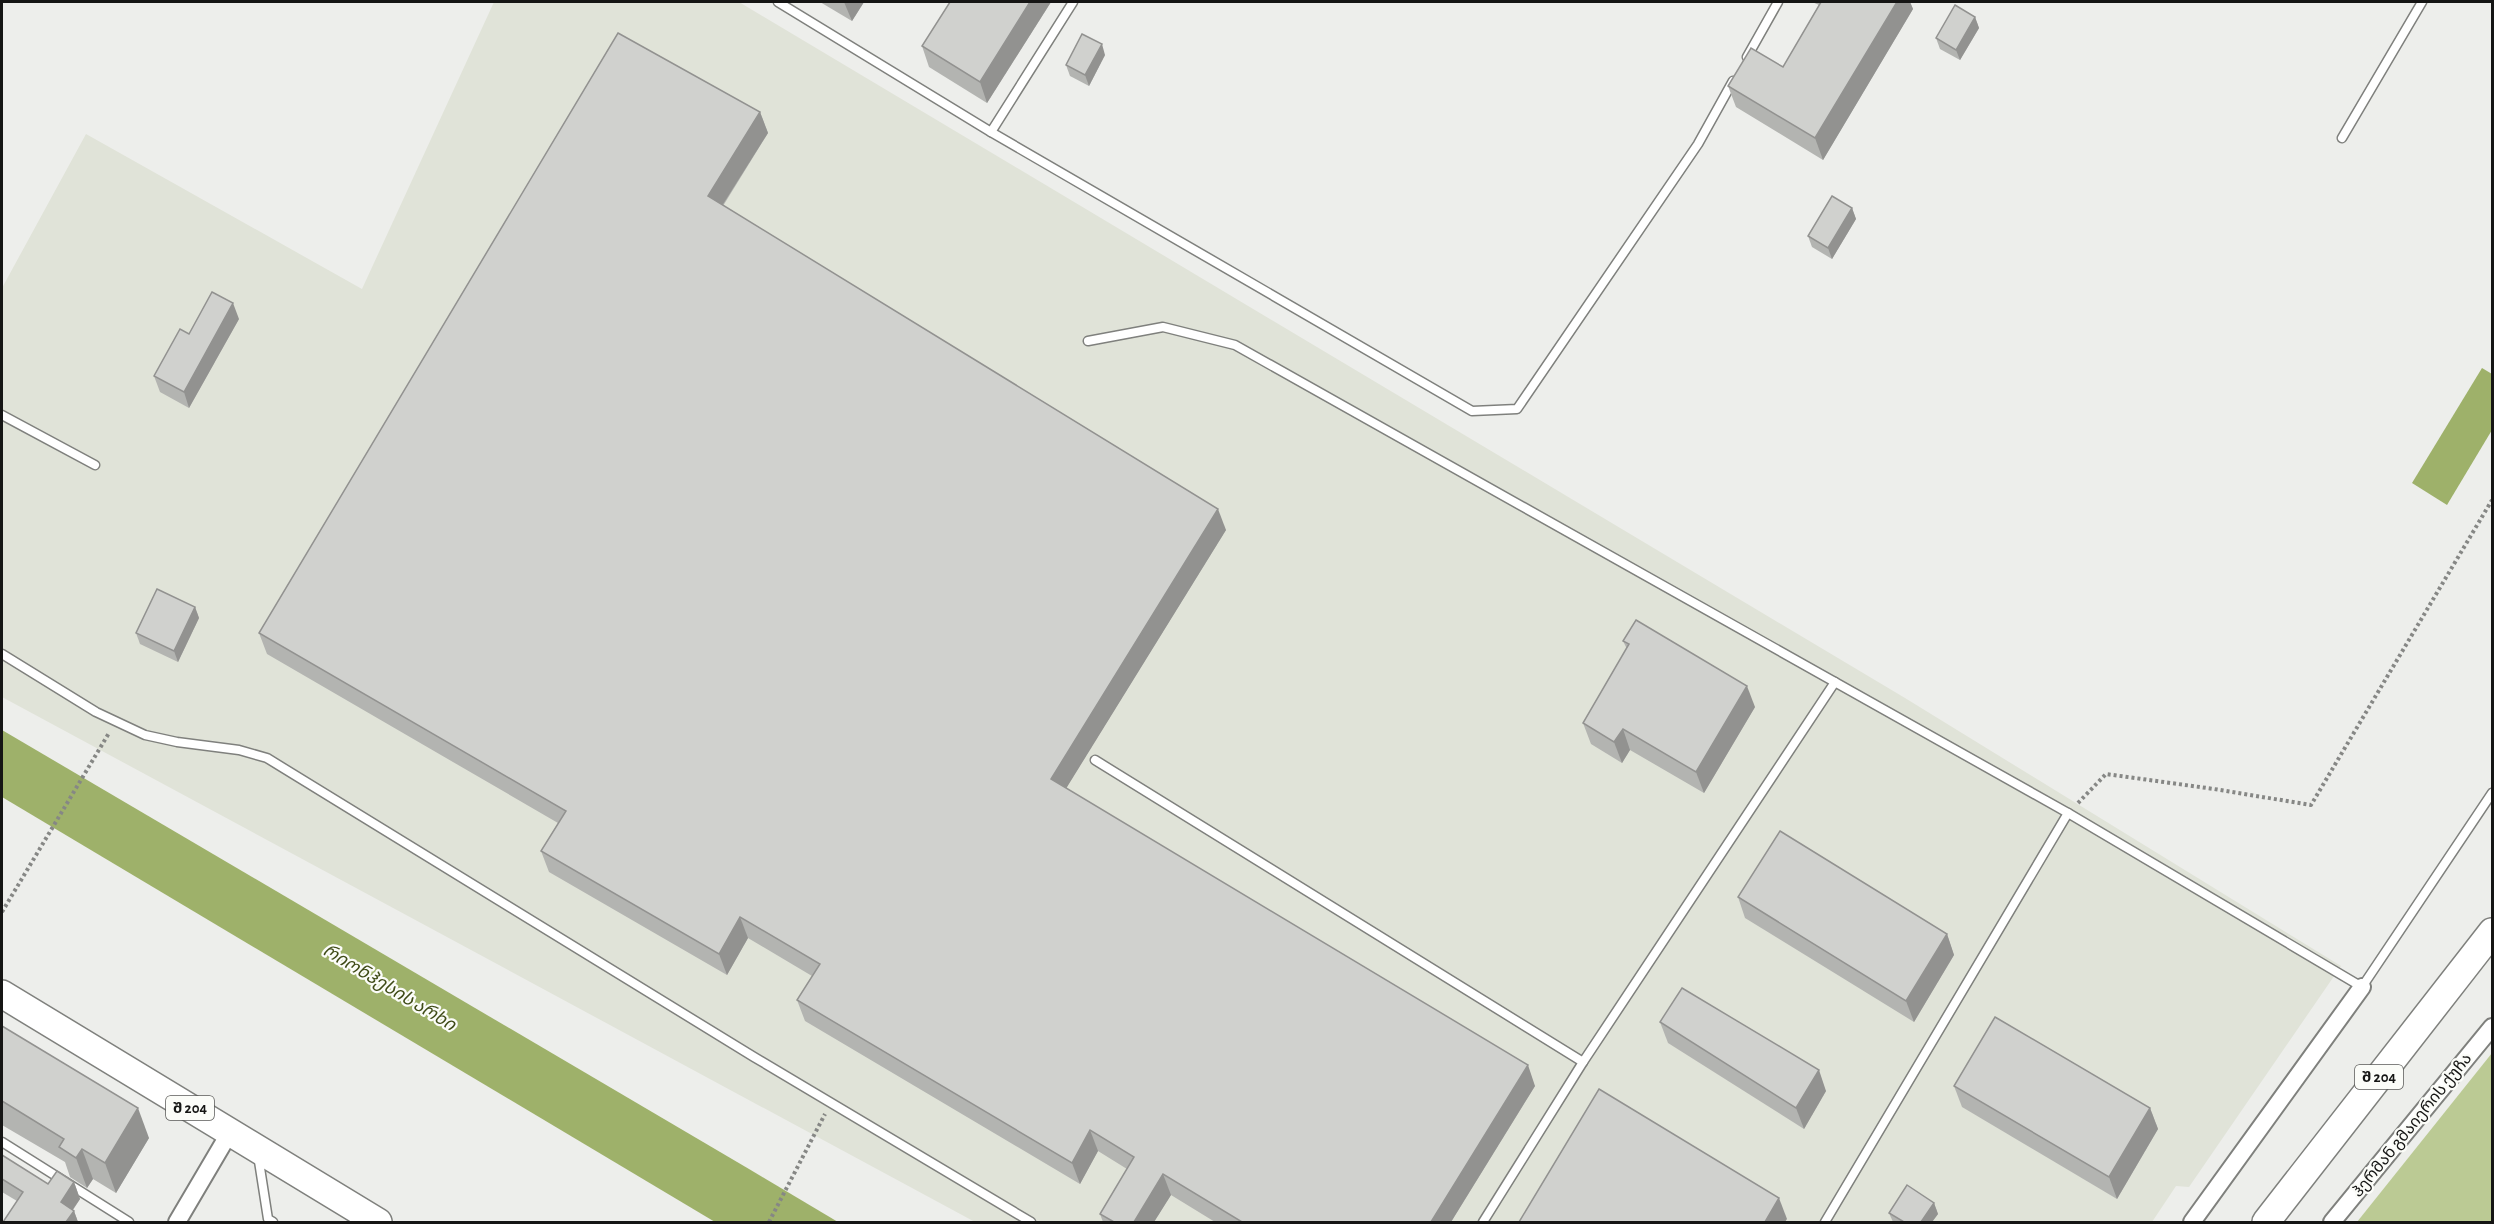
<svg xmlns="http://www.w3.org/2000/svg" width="2494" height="1224" font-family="'Alegreya Sans','Noto Sans Georgian',sans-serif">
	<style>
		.built { fill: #e0e3d8 }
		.green { fill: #bbca94 }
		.water { fill: #9eb16a }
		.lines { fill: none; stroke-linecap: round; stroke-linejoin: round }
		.lane-casing { stroke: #7f807d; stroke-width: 11 }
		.street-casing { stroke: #7f807d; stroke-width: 20 }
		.primary-casing { stroke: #7f807d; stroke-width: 30 }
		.path { stroke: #868785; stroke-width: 4; stroke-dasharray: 3 3; stroke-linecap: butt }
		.lane { stroke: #fff; stroke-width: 8 }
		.street { stroke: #fff; stroke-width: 16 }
		.primary { stroke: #fff; stroke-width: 27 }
		.wall { fill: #b3b4b1 }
		.shaded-wall { fill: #929290 }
		.building { fill: #d0d1ce; stroke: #929290; stroke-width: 1.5 }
		.labels { text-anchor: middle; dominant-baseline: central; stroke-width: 4.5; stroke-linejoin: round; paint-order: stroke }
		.shield { fill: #fbfcf8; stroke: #5a5a58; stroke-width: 1.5 }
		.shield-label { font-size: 15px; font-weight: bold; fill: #151514 }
		.street-label { font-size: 16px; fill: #151514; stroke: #fbfcf8 }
		.water-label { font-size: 18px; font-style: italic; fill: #3f4b17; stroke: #fbfcf8 }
	</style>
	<rect width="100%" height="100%" fill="#edeeeb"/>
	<polygon class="built" points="494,2 739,2 1905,698 2341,966 2189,1187 2176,1186 2152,1222 975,1222 2,697 2,288 86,134 362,289"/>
	<polygon class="green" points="2492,1053 2492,1222 2357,1222"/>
	<g class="water">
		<polygon points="2482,368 2492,374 2492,430 2447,505 2412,483"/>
		<polygon points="2,730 749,1169 838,1222 715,1222 2,797"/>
	</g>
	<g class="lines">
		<defs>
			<g id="lane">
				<polyline points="778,2 991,132 1472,411 1517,409 1698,144 1733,81"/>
				<polyline points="1747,57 1778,2"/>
				<polyline points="991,132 1073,2"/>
				<polyline points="2342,138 2422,2"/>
				<polyline points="1088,341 1163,327 1235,345 2068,813 2362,987 2492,793"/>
				<polyline points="2,415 95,465"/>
				<polyline points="2,654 96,712 145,735 177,742 239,750 267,758 754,1057 1031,1222"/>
				<polyline points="1095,760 1583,1062"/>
				<polyline points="2,1142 129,1222"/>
				<polyline points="258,1155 268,1219 273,1222"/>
				<polyline points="1483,1222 1583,1062 1835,682"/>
				<polyline points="1825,1222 2068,813"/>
			</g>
			<g id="street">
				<polyline points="177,1222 230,1132"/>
				<polyline points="2192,1222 2362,987"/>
				<polyline points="2332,1222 2492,1027"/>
			</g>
			<g id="primary">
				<polyline points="2,994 378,1222"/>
				<polyline points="2266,1222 2492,932"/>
			</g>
		</defs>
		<use href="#lane" class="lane-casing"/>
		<use href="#street" class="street-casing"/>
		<use href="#primary" class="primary-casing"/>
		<g class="path">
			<polyline points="2078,803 2106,774 2214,789 2311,805 2492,500"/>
			<polyline points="2,912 109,733"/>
			<polyline points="769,1222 825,1114"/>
		</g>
		<use href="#lane" class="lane"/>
		<use href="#street" class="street"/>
		<use href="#primary" class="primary"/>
	</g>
	<g class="wall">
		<polygon points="820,2 864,2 852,21"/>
		<polygon points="950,2 1051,2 987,103 929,67 922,46"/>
		<polygon points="1812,2 1910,2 1913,9 1823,160 1736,107 1728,86 1783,67 1819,5"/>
		<polygon points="1975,17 1979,28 1960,60 1940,49 1936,38"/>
		<polygon points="1105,55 1089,86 1070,76 1066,65"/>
		<polygon points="760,112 768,133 723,206 1226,530 1066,788 1535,1086 1451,1222 1215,1222 1171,1195 1154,1222 1103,1222 1100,1214 1127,1169 1098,1151 1080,1184 805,1021 797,1000 812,976 748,938 727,975 549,872 541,851 558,823 267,654 259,633"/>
		<polygon points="1852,208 1856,219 1832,259 1812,247 1808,236"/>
		<polygon points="239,319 189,408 160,392 154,376 189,334"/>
		<polygon points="195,607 199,618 178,662 140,644 136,633"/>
		<polygon points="1623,641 1755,707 1704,793 1630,750 1622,763 1591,744 1583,723 1627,649"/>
		<polygon points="1738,897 1947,934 1954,955 1914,1022 1745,918"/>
		<polygon points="1660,1022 1826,1091 1804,1129 1668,1043"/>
		<polygon points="2,1026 149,1138 116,1193 93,1179 87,1188 70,1177 65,1162 2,1125"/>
		<polygon points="1954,1086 2150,1108 2158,1129 2117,1199 1962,1107"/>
		<polygon points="2,1155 48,1184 74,1182 80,1199 73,1210 74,1211 78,1222 3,1222 17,1201 2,1192"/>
		<polygon points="1934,1203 1938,1214 1932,1222 1893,1222 1889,1213"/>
	</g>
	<g class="shaded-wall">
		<polygon points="844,2 864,2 852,21"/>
		<polygon points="1030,2 1051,2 987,103 980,82"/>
		<polygon points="1897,2 1910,2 1913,9 1823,160 1815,138"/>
		<polygon points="1975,17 1979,28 1960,60 1956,50"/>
		<polygon points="1102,44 1105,55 1089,86 1085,75"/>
		<polygon points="760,112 768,133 715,217 708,196"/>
		<polygon points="1852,208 1856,219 1832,259 1828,248"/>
		<polygon points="233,303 239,319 189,408 184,392"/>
		<polygon points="1218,509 1226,530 1059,800 1051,779"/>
		<polygon points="195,607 199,618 178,662 174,651"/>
		<polygon points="1747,686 1755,707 1704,793 1696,772"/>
		<polygon points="1623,729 1630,750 1622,763 1614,742"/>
		<polygon points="740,917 748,938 727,975 719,954"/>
		<polygon points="1947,934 1954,955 1914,1022 1906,1001"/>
		<polygon points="1528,1065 1535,1086 1451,1222 1431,1222"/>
		<polygon points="1819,1070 1826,1091 1804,1129 1796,1108"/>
		<polygon points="138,1108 149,1138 116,1193 105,1163"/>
		<polygon points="2150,1108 2158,1129 2117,1199 2109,1177"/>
		<polygon points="1090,1130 1098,1151 1080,1184 1072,1163"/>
		<polygon points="82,1149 93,1179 87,1188 76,1158"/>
		<polygon points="1163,1174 1171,1195 1154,1222 1134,1222"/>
		<polygon points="74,1182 80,1199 67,1218 61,1202"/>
		<polygon points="1779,1198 1787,1219 1785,1222 1765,1222"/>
		<polygon points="1934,1203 1938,1214 1932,1222 1921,1222"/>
		<polygon points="74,1211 78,1222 66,1222"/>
	</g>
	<g class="building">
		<polygon points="950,2 1030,2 980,82 922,46"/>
		<polygon points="1821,2 1897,2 1815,138 1728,86 1751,48 1783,67"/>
		<polygon points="1955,5 1975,17 1956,50 1936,38"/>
		<polygon points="618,33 760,112 708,196 1218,509 1051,779 1528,1065 1431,1222 1242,1222 1163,1174 1134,1222 1114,1222 1100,1214 1134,1157 1090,1130 1072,1163 797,1000 820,964 740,917 719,954 541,851 566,811 259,633"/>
		<polygon points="1082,34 1102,44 1085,75 1066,65"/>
		<polygon points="1832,196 1852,208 1828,248 1808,236"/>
		<polygon points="212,292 233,303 184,392 154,376 180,329 189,334"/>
		<polygon points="157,589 195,607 174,651 136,633"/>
		<polygon points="1636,620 1747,686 1696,772 1623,729 1614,742 1583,723 1629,644 1623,641"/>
		<polygon points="1780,831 1947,934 1906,1001 1738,897"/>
		<polygon points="1682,988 1819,1070 1796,1108 1660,1022"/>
		<polygon points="1995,1017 2150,1108 2109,1177 1954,1086"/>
		<polygon points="2,1026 138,1108 105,1163 82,1149 76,1158 59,1147 64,1139 2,1101"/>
		<polygon points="1599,1089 1779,1198 1765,1222 1519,1222"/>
		<polygon points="2,1155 48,1184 57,1171 74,1182 61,1202 74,1211 66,1222 3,1222 23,1192 2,1179"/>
		<polygon points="1907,1185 1934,1203 1921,1222 1904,1222 1889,1213"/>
	</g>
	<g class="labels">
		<g class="shield">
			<rect x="2355" y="1065" width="48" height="24" rx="4.5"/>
			<rect x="166" y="1096" width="48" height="24" rx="4.5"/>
		</g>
		<g class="shield-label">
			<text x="2379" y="1077">შ 204</text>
			<text x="190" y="1108">შ 204</text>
		</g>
		<g class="street-label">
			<text transform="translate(2412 1125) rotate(-51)">ჰერმან გმაიერის ქუჩა</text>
		</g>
		<g class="water-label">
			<text transform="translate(389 988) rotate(31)">რიონჰესის არხი</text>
		</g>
	</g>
	<rect width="2494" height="1224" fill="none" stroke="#151514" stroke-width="6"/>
</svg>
